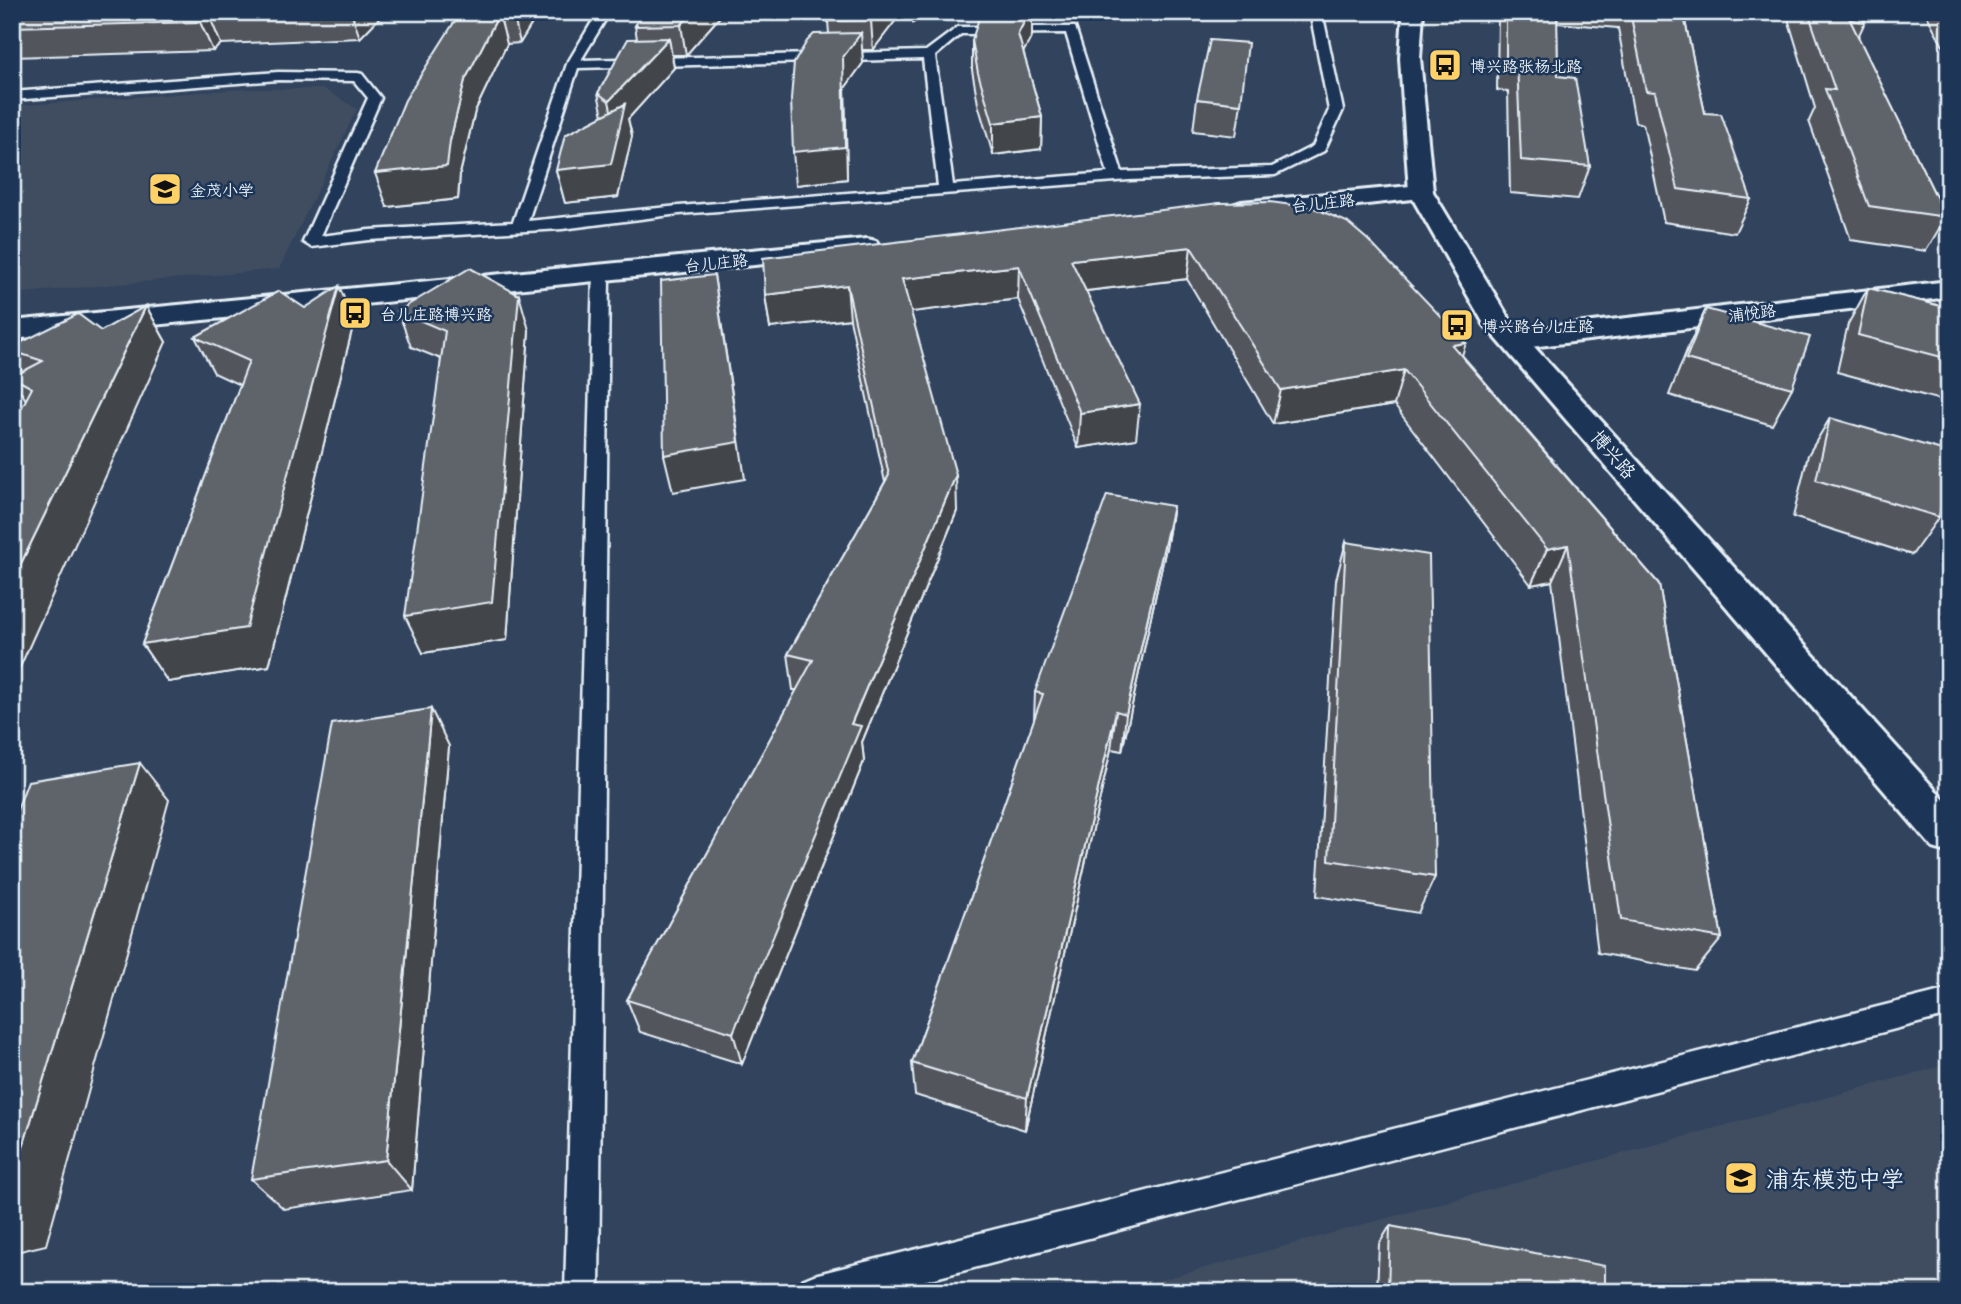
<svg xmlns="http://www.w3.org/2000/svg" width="1961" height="1304" font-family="Mali,'LXGW WenKai TC',sans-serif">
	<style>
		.built { fill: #3f4d61 }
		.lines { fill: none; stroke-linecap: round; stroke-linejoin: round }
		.service-casing { stroke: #e8f1f8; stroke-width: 5 }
		.minor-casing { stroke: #e8f1f8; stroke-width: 6 }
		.tertiary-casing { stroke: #e8f1f8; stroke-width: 6 }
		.service { fill: #1d3557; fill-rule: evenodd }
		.minor { fill: #1d3557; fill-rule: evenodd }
		.tertiary { fill: #1d3557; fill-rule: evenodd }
		.wall { fill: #52555b; stroke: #e8f1f8; stroke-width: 2 }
		.shaded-wall { fill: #42454a; stroke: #e8f1f8; stroke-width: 2 }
		.building { fill: #5f636a; stroke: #e8f1f8; stroke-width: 2 }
		.labels { text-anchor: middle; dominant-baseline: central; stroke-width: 5; stroke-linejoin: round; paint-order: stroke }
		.far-poi-label { font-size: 16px; fill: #e8f1f8; stroke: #1d3557; text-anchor: start }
		.far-street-label { font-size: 16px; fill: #e8f1f8; stroke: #1d3557 }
		.street-label { font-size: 19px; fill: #e8f1f8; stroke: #1d3557 }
		.near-poi-label { font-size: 23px; fill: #e8f1f8; stroke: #1d3557; text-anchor: start }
	</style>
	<rect width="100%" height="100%" fill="#31435d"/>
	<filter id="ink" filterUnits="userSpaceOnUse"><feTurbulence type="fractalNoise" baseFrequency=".0143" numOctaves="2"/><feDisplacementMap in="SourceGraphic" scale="14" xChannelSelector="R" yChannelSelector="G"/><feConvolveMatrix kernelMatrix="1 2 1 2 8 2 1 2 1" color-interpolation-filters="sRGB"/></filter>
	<g filter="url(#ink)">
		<g class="built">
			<polygon points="243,89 324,89 357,109 279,269 12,294 12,106"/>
			<polygon points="1949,1064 1949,1292 1117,1292"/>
		</g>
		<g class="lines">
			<defs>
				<g id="service">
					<path d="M598 12H610L581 60 926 51 958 27H1075L1122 172 1272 167 1313 146 1329 110 1310 12H1322L1343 110 1324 151 1275 175 1129 180 679 214 562 229 369 240 311 247 303 242 368 98 354 81 278 80 12 100V92L278 72 358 73 362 74 381 98 321 236 369 230 513 222 567 64ZM1066 33 1108 173 953 185 935 56 961 34ZM923 59 938 186 679 206 528 221 578 68Z"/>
					<polygon points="601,268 609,273 599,1292 565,1292 593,273"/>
					<polygon points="1949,989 1949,1015 881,1292 797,1292 802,1280 814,1275"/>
				</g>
				<g id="minor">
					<polygon points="1421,185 1430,187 1433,192 1430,197 1241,218 1232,215 1228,210 1232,205 1241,202"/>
					<polygon points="867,239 876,241 880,247 876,253 12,339 12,321"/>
					<polygon points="1949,281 1949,297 1514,349 1504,346 1499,340 1504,334 1514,331"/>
				</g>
				<polygon id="tertiary" points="1403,12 1423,12 1420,58 1433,192 1510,320 1949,805 1949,853 1933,848 1484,324 1409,192 1400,58"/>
			</defs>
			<use href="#service" class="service-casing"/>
			<use href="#minor" class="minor-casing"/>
			<use href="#tertiary" class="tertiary-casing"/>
			<use href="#service" class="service"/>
			<use href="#minor" class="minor"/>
			<use href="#tertiary" class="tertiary"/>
		</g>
		<g class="wall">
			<polygon points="12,12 385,12 360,38 221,44 213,51 12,57"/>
			<polygon points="539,12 520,43 507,44 475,111 460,174 458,199 387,207 455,20 454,16"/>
			<polygon points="643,12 724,12 686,55 672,55 674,68 628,119 632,136 618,197 565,203 556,170 603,116 598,93 637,39 635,26"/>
			<polygon points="1498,12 1683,12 1705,113 1751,199 1735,233 1664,222 1643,124 1635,122 1618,28 1557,23 1558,76 1590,166 1578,199 1510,193 1508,92 1497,90"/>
			<polygon points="1786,12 1860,12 1865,22 1858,37 1946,217 1926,251 1851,240 1809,121 1815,108"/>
			<polygon points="1925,12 1949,12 1949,57"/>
			<polygon points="899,16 873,50 862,50 863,63 845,88 847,179 796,185 829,34 828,21"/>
			<polygon points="1032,36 1023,52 1042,117 1041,149 993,155 978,104 972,70 972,40"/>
			<polygon points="1197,99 1241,104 1236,136 1193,131"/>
			<polygon points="1220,203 1462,355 1659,584 1722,938 1695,971 1598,953 1552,581 1531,585 1394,405 1273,424 1187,279 1086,291 1136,439 1078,448 1018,299 911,312 957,511 862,742 864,761 742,1064 640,1032 627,1000 797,690 793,690 788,654 885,482 850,319 770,328 765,295"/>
			<polygon points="1868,288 1949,308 1949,389 1941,400 1837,372 1848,324"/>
			<polygon points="146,306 166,342 26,400 12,378 12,377 22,372 12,356 12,347 101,331"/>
			<polygon points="305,308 354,322 269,666 168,682 142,644 240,385 214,373 195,337"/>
			<polygon points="1706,309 1792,388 1772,425 1669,395 1689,345"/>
			<polygon points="398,311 529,330 507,640 423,653 441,359 411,347"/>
			<polygon points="1830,418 1939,517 1912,555 1793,517 1808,455"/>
			<polygon points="1173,506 1167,543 1122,751 1111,749 1025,1130 915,1095 912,1063 1034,720 1035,692"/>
			<polygon points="1346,542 1435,877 1418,913 1317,896 1336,580"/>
			<polygon points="1949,575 1949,591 1942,584"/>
			<polygon points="449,746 412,1190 284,1209 251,1179"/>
			<polygon points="1390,1226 1605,1292 1377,1292 1379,1244"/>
		</g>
		<g class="shaded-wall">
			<polygon points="351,12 385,12 360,38"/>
			<polygon points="513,12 539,12 520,43 513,13"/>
			<polygon points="693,12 724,12 686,55 681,25"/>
			<polygon points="878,12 899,12 899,16 873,50 871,20"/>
			<polygon points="912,12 930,12 913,23"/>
			<polygon points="1029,12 1032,12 1032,36 1017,64 1018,34"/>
			<polygon points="499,14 507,44 475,111 460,174 458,199 387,207 375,173 450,141 465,80"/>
			<polygon points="209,15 221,44 213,51 200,22"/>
			<polygon points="861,33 863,63 845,88 847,179 796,185 793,152 843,57"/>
			<polygon points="669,38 674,68 628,119 632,136 618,197 565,203 556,170 616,132 609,101"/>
			<polygon points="1042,117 1041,149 993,155 993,123"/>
			<polygon points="1191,247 1187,279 1069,293 1071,260"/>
			<polygon points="1019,266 1018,299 904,313 902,279"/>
			<polygon points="714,275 745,479 673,492 664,455"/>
			<polygon points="847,285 850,319 770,328 765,295"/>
			<polygon points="339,286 354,322 269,666 168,682 142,644"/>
			<polygon points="519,295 529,330 507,640 423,653 405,616"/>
			<polygon points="146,306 166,342 12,685 12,582"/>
			<polygon points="1466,343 1455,377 1452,345"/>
			<polygon points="1404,370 1394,405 1273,424 1281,390"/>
			<polygon points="1140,404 1136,439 1078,448 1080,413"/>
			<polygon points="956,475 957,511 862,742 864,761 742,1064 733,1033 851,724"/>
			<polygon points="1173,506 1167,543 1122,751 1126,714"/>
			<polygon points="1568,545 1552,581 1531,585 1547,549"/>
			<polygon points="431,709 449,746 412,1190 386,1160"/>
			<polygon points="1116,711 1111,749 1025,1130 1027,1098"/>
			<polygon points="140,763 169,800 46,1245 12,1253 12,1183"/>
		</g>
		<g class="building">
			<polygon points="12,12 265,12 209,15 200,22 12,27"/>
			<polygon points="457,12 513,12 513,13 499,14 465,80 450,141 447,166 375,173 405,100 458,16 454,16"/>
			<polygon points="643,12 693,12 681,25 635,26"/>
			<polygon points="837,12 878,12 871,20 828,21"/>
			<polygon points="981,12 1029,12 1018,34 1042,117 993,123 978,73 972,40"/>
			<polygon points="1506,12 1557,12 1558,76 1575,78 1590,166 1521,160 1517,61 1506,60"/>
			<polygon points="1630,12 1683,12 1705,113 1721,114 1751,199 1678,189 1655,92 1646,91"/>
			<polygon points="1808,12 1860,12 1865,22 1850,20 1946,217 1869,206 1825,89 1835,90"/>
			<polygon points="861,33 843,57 845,147 793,152 791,99 794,63 807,41 814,34"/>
			<polygon points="669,38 609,101 598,93 628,39"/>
			<polygon points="1210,40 1248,43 1241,104 1197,99"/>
			<polygon points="625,104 611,164 556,170 565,135"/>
			<polygon points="1270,202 1314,208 1347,222 1368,240 1466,343 1452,345 1659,584 1722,938 1621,920 1568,545 1547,549 1404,370 1281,390 1191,247 1071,260 1140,404 1080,413 1019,266 902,279 956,475 851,724 861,726 733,1033 627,1000 813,660 788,654 889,475 847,285 765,295 763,258 1220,203"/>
			<polygon points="470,268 519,295 492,602 405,616 445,331 398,311"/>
			<polygon points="714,275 739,442 664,455 661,281"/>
			<polygon points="339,286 246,628 142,644 249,361 195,337 279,291 305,308"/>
			<polygon points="1868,288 1949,308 1949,359 1858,335"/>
			<polygon points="146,306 12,582 12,426 32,388 12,377 43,361 12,351 12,347 78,314 101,331"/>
			<polygon points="1706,309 1810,337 1792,388 1686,359"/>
			<polygon points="1830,418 1949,452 1949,463 1939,517 1816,480"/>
			<polygon points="1107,495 1173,506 1126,714 1116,711 1027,1098 912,1063 1043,694 1035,692"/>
			<polygon points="1346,542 1429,555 1435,877 1329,860"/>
			<polygon points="431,709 386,1160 251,1179 332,724"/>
			<polygon points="140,763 12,1183 12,823 28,781"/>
			<polygon points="1390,1226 1605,1266 1605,1292 1388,1292"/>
		</g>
	</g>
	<defs>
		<symbol id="bus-square" viewBox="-11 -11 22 22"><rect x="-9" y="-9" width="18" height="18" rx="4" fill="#ffd166" stroke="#1d3557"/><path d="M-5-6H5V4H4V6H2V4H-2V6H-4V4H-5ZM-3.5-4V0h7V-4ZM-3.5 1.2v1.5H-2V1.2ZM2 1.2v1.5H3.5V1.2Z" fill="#111"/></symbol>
		<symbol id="school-square" viewBox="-11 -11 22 22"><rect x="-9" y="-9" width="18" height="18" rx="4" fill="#ffd166" stroke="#1d3557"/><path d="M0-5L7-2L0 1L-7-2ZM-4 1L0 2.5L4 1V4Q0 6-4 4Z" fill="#111"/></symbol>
	</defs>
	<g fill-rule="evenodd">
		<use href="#bus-square" x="1426" y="46" width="38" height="38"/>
		<use href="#school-square" x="146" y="170" width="38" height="38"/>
		<use href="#bus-square" x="336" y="294" width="38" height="38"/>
		<use href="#bus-square" x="1438" y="306" width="38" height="38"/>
		<use href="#school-square" x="1722" y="1159" width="38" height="38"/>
	</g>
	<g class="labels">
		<g class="far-poi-label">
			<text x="1470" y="65">博兴路张杨北路</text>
			<text x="190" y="189">金茂小学</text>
			<text x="380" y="313">台儿庄路博兴路</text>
			<text x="1482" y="325">博兴路台儿庄路</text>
		</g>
		<g class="far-street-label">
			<text transform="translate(1323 202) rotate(-6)">台儿庄路</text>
			<text transform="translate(716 262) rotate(-6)">台儿庄路</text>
			<text transform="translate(1752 312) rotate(-7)">浦悦路</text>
		</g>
		<g class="street-label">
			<text transform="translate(1614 454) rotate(49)">博兴路</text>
		</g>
		<g class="near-poi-label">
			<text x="1766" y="1178">浦东模范中学</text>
		</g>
	</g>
	<rect width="1961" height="1304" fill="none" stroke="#1d3557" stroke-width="42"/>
	<rect x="21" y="21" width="1919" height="1262" fill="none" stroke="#e8f1f8" stroke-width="2.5" filter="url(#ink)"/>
</svg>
